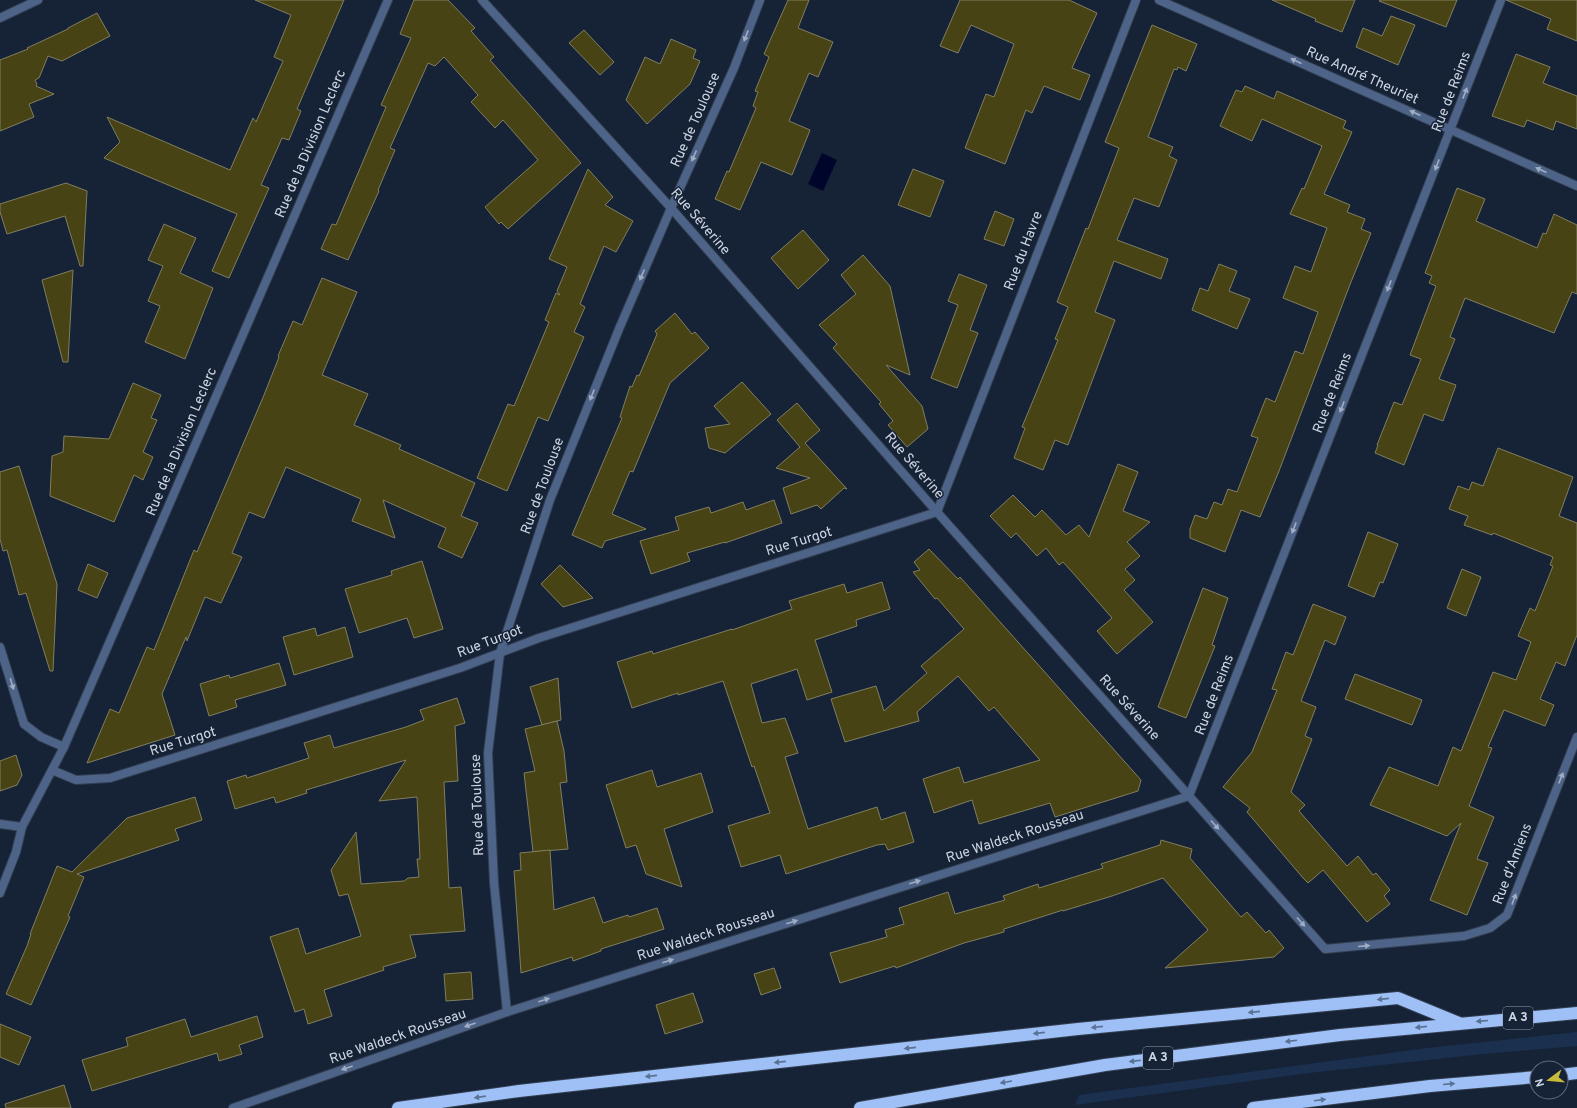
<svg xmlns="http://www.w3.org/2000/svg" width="1577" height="1108" font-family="Overpass,sans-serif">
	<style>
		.green { fill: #1b2f4f }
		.water { fill: #00052c }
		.building { fill: #484314; stroke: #807e61 }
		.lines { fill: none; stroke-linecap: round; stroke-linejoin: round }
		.minor-casing { stroke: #333f52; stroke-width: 10 }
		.tertiary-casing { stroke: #333f52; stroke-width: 10 }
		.motorway-casing { stroke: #333f52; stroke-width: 14 }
		.minor { stroke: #4d6488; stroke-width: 8 }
		.tertiary { stroke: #4d6488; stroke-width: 8 }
		.motorway { stroke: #9ec0f6; stroke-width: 12 }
		.oneway { fill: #a0adc3 }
		.oneway2 { fill: #5a7296 }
		.labels { text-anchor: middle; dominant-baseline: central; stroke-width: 3; stroke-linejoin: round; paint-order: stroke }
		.shield { fill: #162336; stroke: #96a0af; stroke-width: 1 }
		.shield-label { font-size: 13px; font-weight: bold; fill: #cdd5e3 }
		.street-label { font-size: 14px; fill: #cdd5e3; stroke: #162336 }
	</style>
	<rect width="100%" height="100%" fill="#162336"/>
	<polygon class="green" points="1577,1032 1577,1046 1483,1054 1309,1073 1075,1105 1079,1095 1427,1048"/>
	<polygon class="water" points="822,153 837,160 823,191 808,184"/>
	<g class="building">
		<polygon points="255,0 344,0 297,109 301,111 289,140 282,138 261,185 269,188 229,278 212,271 237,214 104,158 120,142 107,117 230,170 253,118 256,122 283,61 274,57 291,15"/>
		<polygon points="414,0 448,0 475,28 471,31 494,57 490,60 581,163 508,229 501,222 499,224 485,207 538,160 503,120 495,128 471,102 478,95 444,57 435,66 428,63 390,148 395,150 378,190 379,191 348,260 321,249 332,224 336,225 386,107 381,105 411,38 400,34"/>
		<polygon points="788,0 809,0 798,28 833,42 818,77 809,73 789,121 810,130 792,175 761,162 740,210 715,199 727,171 729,172 756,108 753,106 758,92 755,91 769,57 764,54"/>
		<polygon points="960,0 1069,0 1097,13 1072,68 1090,75 1080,100 1044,86 1032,113 1026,110 1005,164 965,148 986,94 994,97 1014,44 971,25 958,53 940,46"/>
		<polygon points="1272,0 1355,0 1342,32 1315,21 1316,19"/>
		<polygon points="1380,0 1457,0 1446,27 1379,1"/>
		<polygon points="1506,0 1577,0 1577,41 1547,29 1551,19"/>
		<polygon points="97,13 110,36 62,61 48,56 39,78 35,80 37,84 36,86 54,94 29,104 34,117 0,131 0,60 28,49 27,48 68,29 68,28"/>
		<polygon points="1391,16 1415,25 1398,65 1356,47 1363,28 1382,36"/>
		<polygon points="1152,25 1197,44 1186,71 1178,67 1177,70 1174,69 1148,137 1173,147 1169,156 1177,160 1159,207 1134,198 1117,240 1168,259 1161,279 1114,261 1095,312 1115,320 1068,445 1055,440 1043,470 1014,458 1025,428 1022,427 1058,340 1055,339 1068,307 1057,302 1086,228 1088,229 1119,148 1105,142"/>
		<polygon points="584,30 614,62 600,75 569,43"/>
		<polygon points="671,39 696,50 693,58 700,61 690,84 647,124 626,100 645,57 660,64"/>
		<polygon points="1516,54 1550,67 1543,83 1577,96 1577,129 1556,121 1553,130 1527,120 1524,127 1492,116"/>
		<polygon points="1245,86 1274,99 1277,91 1346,121 1343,128 1352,132 1324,194 1350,205 1347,212 1365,219 1361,229 1371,233 1349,287 1279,471 1260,517 1241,510 1225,552 1190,538 1190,529 1195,515 1207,519 1214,502 1222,505 1228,489 1237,492 1258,438 1251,436 1266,398 1275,402 1295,351 1303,354 1318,312 1283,298 1295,266 1311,272 1327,228 1290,214 1302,188 1304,189 1322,146 1262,119 1252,141 1220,126 1236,90 1242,92"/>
		<polygon points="588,169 613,197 605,205 633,221 616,252 604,246 580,304 585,307 574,332 584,337 548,421 538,417 507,491 477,478 508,404 514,406 549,322 545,320 556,293 560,295 557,291 567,267 549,259"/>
		<polygon points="913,169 944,181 930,217 898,205"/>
		<polygon points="66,183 87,191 83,266 80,266 65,216 7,234 0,212 0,204"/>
		<polygon points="1457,188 1485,199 1476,221 1537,248 1543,233 1546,234 1554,214 1577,225 1577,294 1572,292 1554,333 1465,298 1450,337 1455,339 1439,379 1456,385 1443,421 1424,414 1404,465 1375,453 1378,445 1377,445 1394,402 1402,405 1421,359 1410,355 1436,286 1429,283 1432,276 1425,273"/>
		<polygon points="995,211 1014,219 1004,246 984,239"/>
		<polygon points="164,224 196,238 180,273 213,288 185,359 145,342 160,306 148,301 163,266 148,260"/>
		<polygon points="803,230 829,260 798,289 771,258"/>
		<polygon points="863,255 890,286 910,375 886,365 922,406 928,429 907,447 888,425 893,421 879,404 881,402 833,348 837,344 819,325 856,294 841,275"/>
		<polygon points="1219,264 1237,271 1229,291 1250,299 1237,329 1192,310 1200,288 1208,291"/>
		<polygon points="73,270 68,362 63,362 42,280"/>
		<polygon points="959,274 987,285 970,330 978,333 957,388 931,378 958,305 948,301"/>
		<polygon points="322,278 357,292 322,375 368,394 354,425 401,445 399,449 475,483 461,516 478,523 462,558 438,547 446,528 383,500 395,538 352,521 361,499 286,467 264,518 249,512 232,553 242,557 221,603 205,597 187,641 186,637 162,694 175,735 87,763 110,709 119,713 147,647 154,650 194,550 197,552 264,395 279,357 278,356 293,321 302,325"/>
		<polygon points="675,313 692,334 695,332 709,348 670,383 633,472 630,471 612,514 646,529 605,541 602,548 572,535 622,418 620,417 630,386 632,387 637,375 639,376 657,334 655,331"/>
		<polygon points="742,382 771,414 725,453 709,448 705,428 730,424 714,406"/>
		<polygon points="133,383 161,395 151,418 157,420 143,452 153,457 143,480 134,475 114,522 50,496 52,456 63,452 64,436 109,439"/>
		<polygon points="797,403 820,430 805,443 847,489 844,488 821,509 817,505 791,514 783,488 810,478 776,468 800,447 777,420"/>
		<polygon points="1498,448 1573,477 1559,516 1577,523 1577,635 1565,666 1556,662 1540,699 1554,705 1545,726 1504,710 1488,747 1492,748 1469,806 1494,817 1477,859 1488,863 1467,915 1430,900 1461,823 1447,836 1370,805 1389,767 1438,786 1453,747 1461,751 1493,672 1516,680 1531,642 1518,636 1530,608 1535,611 1553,566 1550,565 1553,557 1493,533 1492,535 1464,525 1468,516 1449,509 1458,486 1469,490 1472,482 1483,486"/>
		<polygon points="1118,464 1138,472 1123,511 1150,522 1127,542 1140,556 1125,569 1135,580 1124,590 1153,622 1117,654 1097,631 1112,618 1073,573 1063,562 1059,565 1046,548 1037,556 1016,533 1011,538 990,516 1013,495 1035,517 1042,510 1066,535 1079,525 1089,537"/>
		<polygon points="19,466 57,584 53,671 50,671 26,593 19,595 7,550 3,551 0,539 0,472"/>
		<polygon points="774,500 782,523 725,543 725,542 687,553 690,561 651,574 640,541 679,530 675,517 709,507 711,513 743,502 746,510"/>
		<polygon points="1368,532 1398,544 1383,583 1380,582 1374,597 1348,586"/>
		<polygon points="929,549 958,579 960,577 1141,780 1138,791 1055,817 1050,803 979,824 972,800 934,813 923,779 959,767 964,783 1040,760 994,707 989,711 958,676 917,712 919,721 845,742 831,699 876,686 884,711 927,673 921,666 964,629 937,598 935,599 913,572 920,570 914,562"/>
		<polygon points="422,561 443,629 414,638 407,618 359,633 345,589 392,575 391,571"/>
		<polygon points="88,564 108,573 97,598 78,590"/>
		<polygon points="560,565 593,598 563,607 541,584"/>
		<polygon points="1462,569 1481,577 1466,616 1447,608"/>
		<polygon points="882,582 890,609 856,620 857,626 815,640 832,692 807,700 797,669 751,684 762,723 785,718 798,753 785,757 808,829 877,807 881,820 905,812 914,842 888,850 885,844 877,845 786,874 780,855 741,867 728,826 770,813 754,766 752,767 723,681 678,695 678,693 632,708 617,662 652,651 653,654 732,629 732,630 792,609 789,601 844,584 847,593"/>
		<polygon points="1203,588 1228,598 1212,645 1215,646 1186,718 1158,707"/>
		<polygon points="1313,604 1346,617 1335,645 1325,640 1301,701 1316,707 1305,736 1312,739 1291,792 1305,805 1299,811 1347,866 1358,856 1373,875 1376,873 1390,890 1384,896 1390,904 1367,922 1323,870 1308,883 1303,878 1247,812 1250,808 1223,787 1252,752 1277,690 1272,689 1286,652 1293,655"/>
		<polygon points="345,627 353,657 294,675 283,637 315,628 317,636"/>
		<polygon points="279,663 286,685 235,700 237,707 209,716 200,684 229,675 230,678"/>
		<polygon points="1355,674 1422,700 1412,725 1345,699"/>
		<polygon points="558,678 561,720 542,725 530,687"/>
		<polygon points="457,698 465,723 455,726 458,781 444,782 449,888 461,887 465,931 410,935 416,957 383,967 384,970 324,990 332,1016 308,1024 304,1009 295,1012 270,937 298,928 306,954 361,936 348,894 339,896 331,870 356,832 361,884 404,881 408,878 419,877 417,859 420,859 417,797 379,801 406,760 306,790 307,793 276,803 274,797 235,809 227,781 246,775 247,778 309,758 304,743 330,735 334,748 406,727 424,720 420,710"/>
		<polygon points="557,721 564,751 567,782 560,783 568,849 533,852 524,773 535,771 525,729"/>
		<polygon points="16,755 22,775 17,785 0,791 0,761"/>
		<polygon points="652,770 657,787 701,773 713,812 664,829 682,887 646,874 636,845 626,848 606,785"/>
		<polygon points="195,797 202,820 175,829 179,840 77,874 84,877 68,916 70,917 31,1005 6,994 27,946 31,934 30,934 57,866 72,872 127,818"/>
		<polygon points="1161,840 1192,849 1190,858 1241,917 1247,912 1266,933 1269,930 1284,948 1274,957 1165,968 1208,930 1163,878 1112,896 1063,911 1063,910 1004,929 1004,932 964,943 896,968 895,966 840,983 830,953 887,937 885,930 904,924 899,908 948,892 955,914 1005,900 1003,896 1038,884 1039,888 1103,868 1101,864 1160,845"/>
		<polygon points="550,850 554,910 594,897 603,923 628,915 629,917 657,908 664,929 601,949 601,951 573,961 572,957 521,973 514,871 521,870 520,853"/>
		<polygon points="774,968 781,988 761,995 754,974"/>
		<polygon points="471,972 473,999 446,1001 444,974"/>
		<polygon points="693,993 703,1022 665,1034 656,1005"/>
		<polygon points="257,1016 263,1037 239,1045 242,1054 219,1061 217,1053 92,1091 82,1060 128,1046 126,1038 185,1019 191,1037"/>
		<polygon points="0,1024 31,1037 19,1065 0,1057"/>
		<polygon points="64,1085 71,1108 6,1108 5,1104"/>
	</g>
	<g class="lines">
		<defs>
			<g id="minor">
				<polyline points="482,0 671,208 937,512 1325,949 1464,936 1490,928 1507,915 1577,737"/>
				<polyline points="1159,0 1577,186"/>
				<polyline points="0,18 38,0"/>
				<polyline points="0,647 24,724 41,737 64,747"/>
				<polyline points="52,770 76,780 110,778 460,668 539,638 937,512 1136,0"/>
				<polyline points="1189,796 1501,0"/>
				<polyline points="0,824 22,827"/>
				<polyline points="507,1012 494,883 488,753 500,653 550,500 619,329 671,208 734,68 760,0"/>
				<polyline points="233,1108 507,1012 1189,796"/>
			</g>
			<polyline id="tertiary" points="0,893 16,852 22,827 64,747 388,0"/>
			<g id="motorway">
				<polyline points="1561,1075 1577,1073"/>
				<polyline points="398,1108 519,1091 1078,1029 1398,998 1459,1023"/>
				<polyline points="860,1108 1105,1065 1340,1035 1577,1013"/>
				<polyline points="1253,1108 1430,1086 1537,1077"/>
			</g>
		</defs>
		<use href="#minor" class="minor-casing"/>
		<use href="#tertiary" class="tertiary-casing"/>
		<use href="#motorway" class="motorway-casing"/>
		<use href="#minor" class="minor"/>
		<use href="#tertiary" class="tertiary"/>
		<use href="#motorway" class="motorway"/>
	</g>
	<defs><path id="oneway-solid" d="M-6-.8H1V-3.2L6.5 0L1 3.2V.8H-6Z"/></defs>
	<g class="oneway">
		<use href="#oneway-solid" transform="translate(746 36) rotate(111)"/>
		<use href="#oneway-solid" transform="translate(1296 61) rotate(-156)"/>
		<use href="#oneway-solid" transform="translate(1465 93) rotate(-69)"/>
		<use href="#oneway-solid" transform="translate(1415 113) rotate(-156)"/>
		<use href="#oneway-solid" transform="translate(694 156) rotate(114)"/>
		<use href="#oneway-solid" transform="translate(1437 165) rotate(111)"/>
		<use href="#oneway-solid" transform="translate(1541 170) rotate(-156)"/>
		<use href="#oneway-solid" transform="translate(642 275) rotate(113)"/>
		<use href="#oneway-solid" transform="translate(1389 286) rotate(111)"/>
		<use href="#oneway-solid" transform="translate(592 395) rotate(112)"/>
		<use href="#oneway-solid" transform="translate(1342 407) rotate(111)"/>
		<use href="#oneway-solid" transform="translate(1294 528) rotate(111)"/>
		<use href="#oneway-solid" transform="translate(12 684) rotate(73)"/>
		<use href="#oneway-solid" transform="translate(1561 778) rotate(-68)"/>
		<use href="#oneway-solid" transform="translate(1215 825) rotate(48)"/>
		<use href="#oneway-solid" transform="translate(915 882) rotate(-18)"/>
		<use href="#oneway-solid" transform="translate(1514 899) rotate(-70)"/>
		<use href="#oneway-solid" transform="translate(792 922) rotate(-18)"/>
		<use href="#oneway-solid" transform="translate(1301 922) rotate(48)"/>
		<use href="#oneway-solid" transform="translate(1364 946) rotate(-5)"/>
		<use href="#oneway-solid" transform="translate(668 961) rotate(-18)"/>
		<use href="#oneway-solid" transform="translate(544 1000) rotate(-18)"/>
		<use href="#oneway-solid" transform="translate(470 1025) rotate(161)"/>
		<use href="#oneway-solid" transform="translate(347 1068) rotate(161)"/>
	</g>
	<g class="oneway2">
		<use href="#oneway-solid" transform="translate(1383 999) rotate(174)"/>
		<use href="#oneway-solid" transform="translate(1254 1012) rotate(174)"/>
		<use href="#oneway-solid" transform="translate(1482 1021) rotate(175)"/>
		<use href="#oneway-solid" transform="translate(1097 1027) rotate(174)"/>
		<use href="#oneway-solid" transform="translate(1421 1027) rotate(174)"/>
		<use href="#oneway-solid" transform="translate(1039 1033) rotate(174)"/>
		<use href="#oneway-solid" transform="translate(1291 1041) rotate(173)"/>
		<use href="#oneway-solid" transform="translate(910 1048) rotate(174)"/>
		<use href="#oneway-solid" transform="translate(1135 1061) rotate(173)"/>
		<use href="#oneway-solid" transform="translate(780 1062) rotate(174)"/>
		<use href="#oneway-solid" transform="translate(651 1076) rotate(174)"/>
		<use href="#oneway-solid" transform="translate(1006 1082) rotate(170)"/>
		<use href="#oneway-solid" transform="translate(1449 1084) rotate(-5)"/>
		<use href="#oneway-solid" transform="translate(480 1097) rotate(172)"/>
		<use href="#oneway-solid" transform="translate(1320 1100) rotate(-7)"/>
	</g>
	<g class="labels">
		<g class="shield">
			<rect x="1503" y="1007" width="30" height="22" rx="3"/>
			<rect x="1143" y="1047" width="30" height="22" rx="3"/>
		</g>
		<g class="shield-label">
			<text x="1518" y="1018">A 3</text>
			<text x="1158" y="1058">A 3</text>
		</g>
		<g class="street-label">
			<text transform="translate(1362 76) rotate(24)">Rue André Theuriet</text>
			<text transform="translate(1452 92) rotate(-69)">Rue de Reims</text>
			<text transform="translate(696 120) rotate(-66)">Rue de Toulouse</text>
			<text transform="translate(311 144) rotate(-67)">Rue de la Division Leclerc</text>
			<text transform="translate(700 222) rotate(49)">Rue Séverine</text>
			<text transform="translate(1024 251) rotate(-69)">Rue du Havre</text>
			<text transform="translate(1333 393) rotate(-69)">Rue de Reims</text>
			<text transform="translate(182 442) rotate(-67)">Rue de la Division Leclerc</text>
			<text transform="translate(914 466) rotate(49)">Rue Séverine</text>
			<text transform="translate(543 486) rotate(-70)">Rue de Toulouse</text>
			<text transform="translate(799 542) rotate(-17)">Rue Turgot</text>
			<text transform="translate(490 642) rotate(-21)">Rue Turgot</text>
			<text transform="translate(1215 695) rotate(-69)">Rue de Reims</text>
			<text transform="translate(1129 708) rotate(48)">Rue Séverine</text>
			<text transform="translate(183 742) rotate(-17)">Rue Turgot</text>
			<text transform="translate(478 805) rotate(-92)">Rue de Toulouse</text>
			<text transform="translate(1015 837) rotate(-18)">Rue Waldeck Rousseau</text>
			<text transform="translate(1513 864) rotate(-69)">Rue d'Amiens</text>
			<text transform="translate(706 935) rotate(-18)">Rue Waldeck Rousseau</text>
			<text transform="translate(398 1037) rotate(-19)">Rue Waldeck Rousseau</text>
		</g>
	</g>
	<g transform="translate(1549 1080) rotate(254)"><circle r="19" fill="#162336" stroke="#5f6a7b"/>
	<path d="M0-3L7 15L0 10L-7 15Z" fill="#c8bb3b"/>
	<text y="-6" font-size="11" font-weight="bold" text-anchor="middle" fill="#cdd5e3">N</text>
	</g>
</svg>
